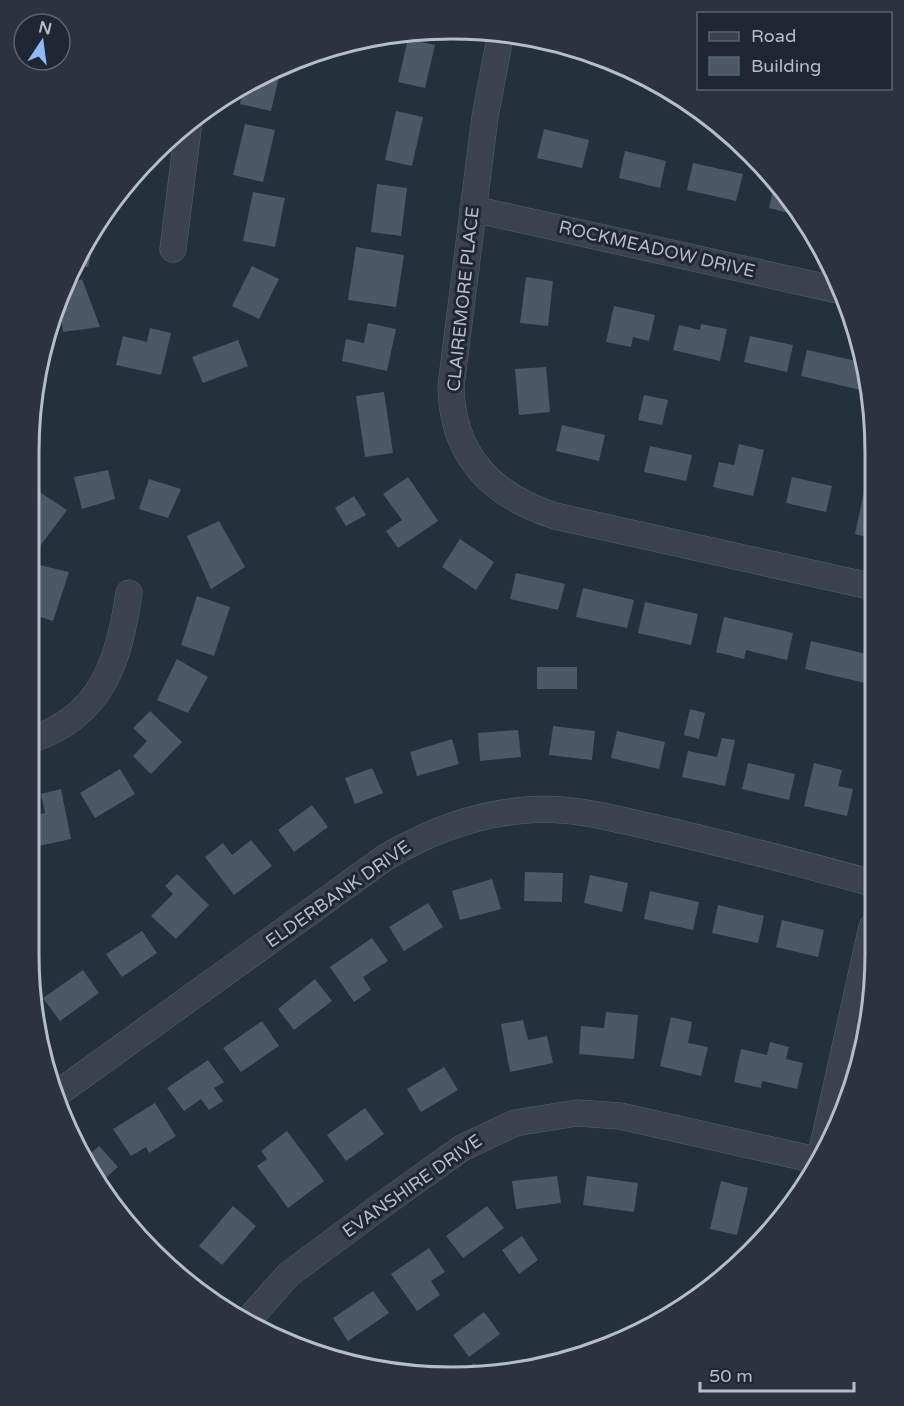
<svg xmlns="http://www.w3.org/2000/svg" width="904" height="1406" font-family="'Varela Round',sans-serif">
	<style>
		.building { fill: #4b5865 }
		.lines { fill: none; stroke-linecap: round; stroke-linejoin: round }
		.minor-casing { stroke: #57606b; stroke-width: 27 }
		.minor { stroke: #39424d; stroke-width: 26 }
		.labels { text-anchor: middle; dominant-baseline: central; stroke-width: 6; stroke-linejoin: round; paint-order: stroke }
		.street-label { font-size: 18px; fill: #b5bdc8; stroke: #1e2732 }
		.rim { fill: none; stroke: #b5bdc8; stroke-width: 3 }
	</style>
	<rect width="100%" height="100%" fill="#25303d"/>
	<g class="building">
		<polygon points="408,39 435,45 425,88 398,82"/>
		<polygon points="277,68 281,68 271,111 240,104 244,85"/>
		<polygon points="396,111 423,117 412,166 385,160"/>
		<polygon points="245,124 275,130 263,182 233,175"/>
		<polygon points="544,129 589,140 582,168 537,158"/>
		<polygon points="625,151 666,161 660,188 619,178"/>
		<polygon points="693,163 743,174 736,201 687,190"/>
		<polygon points="775,181 788,194 801,216 769,208"/>
		<polygon points="377,184 407,188 401,236 371,232"/>
		<polygon points="253,192 285,198 275,247 243,241"/>
		<polygon points="96,229 88,267 73,264"/>
		<polygon points="356,247 404,255 396,307 348,300"/>
		<polygon points="252,266 279,279 259,319 232,306"/>
		<polygon points="526,277 553,281 548,326 520,323"/>
		<polygon points="82,279 100,327 63,332 60,304 65,287"/>
		<polygon points="614,306 655,315 649,341 633,337 631,347 606,342"/>
		<polygon points="368,323 396,329 387,371 342,361 346,339 364,343"/>
		<polygon points="701,324 727,329 720,361 673,350 679,325 700,330"/>
		<polygon points="150,328 171,333 161,375 116,365 123,336 147,342"/>
		<polygon points="750,336 793,345 787,372 744,362"/>
		<polygon points="238,340 248,366 203,383 192,357"/>
		<polygon points="807,350 865,363 861,390 801,376"/>
		<polygon points="546,367 550,412 519,415 515,369"/>
		<polygon points="384,392 393,453 365,457 356,396"/>
		<polygon points="644,395 668,400 662,425 638,420"/>
		<polygon points="562,425 605,435 599,461 556,451"/>
		<polygon points="739,444 764,450 753,496 713,487 719,462 734,465"/>
		<polygon points="650,446 692,455 686,481 644,472"/>
		<polygon points="108,470 115,499 82,509 74,477"/>
		<polygon points="408,477 438,521 398,548 386,531 402,520 383,494"/>
		<polygon points="792,477 832,486 826,512 786,503"/>
		<polygon points="867,478 874,480 874,539 855,534"/>
		<polygon points="149,479 181,489 168,518 139,509"/>
		<polygon points="38,491 67,510 31,558 31,500"/>
		<polygon points="354,496 366,515 346,526 335,508"/>
		<polygon points="219,521 245,567 211,589 187,536"/>
		<polygon points="460,539 494,562 476,590 442,567"/>
		<polygon points="31,563 69,572 53,621 31,614"/>
		<polygon points="516,573 565,584 558,610 510,599"/>
		<polygon points="583,588 634,600 627,628 576,617"/>
		<polygon points="197,596 230,607 214,656 181,645"/>
		<polygon points="645,602 698,614 691,645 638,633"/>
		<polygon points="724,617 793,633 787,660 746,650 744,659 716,652"/>
		<polygon points="811,641 871,655 865,683 805,669"/>
		<polygon points="177,659 208,677 188,713 157,700"/>
		<rect x="537" y="667" width="40" height="22"/>
		<polygon points="690,709 705,713 699,739 684,735"/>
		<polygon points="150,711 182,742 151,774 133,756 147,741 133,728"/>
		<polygon points="553,726 595,731 592,760 549,755"/>
		<polygon points="518,730 521,757 480,761 478,733"/>
		<polygon points="617,731 665,742 659,769 611,758"/>
		<polygon points="722,738 735,740 725,786 682,777 688,751 717,757"/>
		<polygon points="452,739 459,764 417,776 410,752"/>
		<polygon points="748,763 795,774 789,800 742,789"/>
		<polygon points="814,763 842,770 838,786 853,789 847,816 804,806"/>
		<polygon points="372,768 383,793 355,804 345,778"/>
		<polygon points="120,769 135,794 95,818 80,793"/>
		<polygon points="61,789 71,839 29,848 29,816 45,813 41,794"/>
		<polygon points="312,805 328,827 294,852 278,830"/>
		<polygon points="251,840 272,866 234,895 205,857 223,843 232,855"/>
		<polygon points="525,872 563,873 562,902 524,901"/>
		<polygon points="177,874 209,905 176,939 151,916 173,894 165,886"/>
		<polygon points="590,875 628,883 622,912 584,903"/>
		<polygon points="492,879 501,909 460,920 452,891"/>
		<polygon points="650,891 699,902 693,930 644,919"/>
		<polygon points="428,903 443,927 404,951 389,927"/>
		<polygon points="718,905 764,916 758,943 712,933"/>
		<polygon points="782,920 824,930 818,957 776,947"/>
		<polygon points="142,931 157,953 122,977 106,954"/>
		<polygon points="372,938 388,961 363,977 371,990 354,1002 330,967"/>
		<polygon points="83,970 99,993 60,1021 43,998"/>
		<polygon points="315,979 332,1001 294,1030 278,1009"/>
		<polygon points="606,1012 638,1015 634,1059 579,1054 581,1026 604,1028"/>
		<polygon points="671,1017 692,1022 688,1043 708,1047 701,1076 660,1066"/>
		<polygon points="523,1020 528,1040 547,1036 553,1063 510,1072 501,1024"/>
		<polygon points="262,1021 279,1046 241,1072 223,1048"/>
		<polygon points="770,1042 789,1047 786,1059 803,1063 797,1089 762,1081 761,1088 734,1082 741,1049 767,1055"/>
		<polygon points="208,1060 224,1082 214,1088 223,1101 209,1110 201,1099 184,1111 167,1088"/>
		<polygon points="444,1067 458,1090 421,1112 407,1089"/>
		<polygon points="155,1103 176,1136 149,1153 146,1147 131,1156 113,1129"/>
		<polygon points="365,1108 384,1134 346,1161 327,1135"/>
		<polygon points="287,1131 324,1181 288,1208 257,1166 267,1159 261,1151"/>
		<polygon points="99,1146 118,1167 98,1185 85,1159"/>
		<polygon points="557,1176 561,1203 516,1209 512,1181"/>
		<polygon points="587,1176 638,1183 634,1212 583,1205"/>
		<polygon points="721,1181 748,1188 737,1235 710,1229"/>
		<polygon points="109,1198 132,1212 128,1219 109,1199"/>
		<polygon points="233,1206 256,1226 222,1265 199,1246"/>
		<polygon points="487,1206 504,1228 463,1258 446,1236"/>
		<polygon points="522,1236 538,1260 519,1274 502,1250"/>
		<polygon points="429,1248 445,1272 431,1281 440,1295 417,1311 391,1274"/>
		<polygon points="373,1291 389,1313 348,1341 333,1318"/>
		<polygon points="484,1312 500,1334 469,1357 453,1335"/>
		<polygon points="300,1341 326,1357 298,1345"/>
		<polygon points="473,1363 487,1370 468,1372"/>
	</g>
	<g class="lines">
		<defs>
			<g id="minor">
				<path d="M501 32 485 117 451 386C452 455 491 495 555 516L874 587"/>
				<polyline points="473,209 842,291"/>
				<polyline points="173,249 189,121"/>
				<path d="M30 740C102 717 119 661 129 593"/>
				<path d="M54 1096 386 857C431 831 475 814 527 810 569 806 611 818 652 827 726 844 799 863 872 883"/>
				<polyline points="822,1150 872,927"/>
				<polyline points="249,1319 289,1274 385,1203 462,1148 515,1123 577,1113 620,1116 816,1160"/>
			</g>
		</defs>
		<use href="#minor" class="minor-casing"/>
		<use href="#minor" class="minor"/>
	</g>
	<g class="labels">
		<g class="street-label">
			<text transform="translate(657 249) rotate(13)">ROCKMEADOW DRIVE</text>
			<text transform="translate(463 299) rotate(-84)">CLAIREMORE PLACE</text>
			<text transform="translate(338 894) rotate(-35)">ELDERBANK DRIVE</text>
			<text transform="translate(412 1186) rotate(-35)">EVANSHIRE DRIVE</text>
		</g>
	</g>
	<path d="M0 0H904V1406H0ZM452 39H452A413 413 0 0 1 865 452V954A413 413 0 0 1 452 1367H452A413 413 0 0 1 39 954V452A413 413 0 0 1 452 39Z" fill="#2a333e" fill-rule="evenodd"/>
	<path class="rim" d="M452 39H452A413 413 0 0 1 865 452V954A413 413 0 0 1 452 1367H452A413 413 0 0 1 39 954V452A413 413 0 0 1 452 39Z"/>
	<rect x="697" y="12" width="195" height="78" fill="#1e2732" stroke="#5a636e" stroke-width="1.5"/>
	<rect x="709" y="32" width="30" height="9" fill="#39424d" stroke="#5a636e" stroke-width="1.5"/>
	<text x="751" y="42" font-size="18" fill="#b5bdc8">Road</text>
	<rect x="709" y="57" width="30" height="18" fill="#4b5865" stroke="#5a636e" stroke-width="1.5"/>
	<text x="751" y="72" font-size="18" fill="#b5bdc8">Building</text>
	<g transform="translate(42 42) rotate(13)"><circle r="28" fill="#1e2732" stroke="#5a636e" stroke-width="1.5"/>
	<path d="M0-4.5L10 22L0 15L-10 22Z" fill="#8fbaf3"/>
	<text y="-9" font-size="16" font-weight="bold" text-anchor="middle" fill="#b5bdc8">N</text>
	</g>
	<path d="M700 1382v9h154v-9" fill="none" stroke="#b5bdc8" stroke-width="3"/>
	<text x="709" y="1382" font-size="18" fill="#b5bdc8" stroke="#1e2732" stroke-width="4.5" paint-order="stroke">50 m</text>
</svg>
